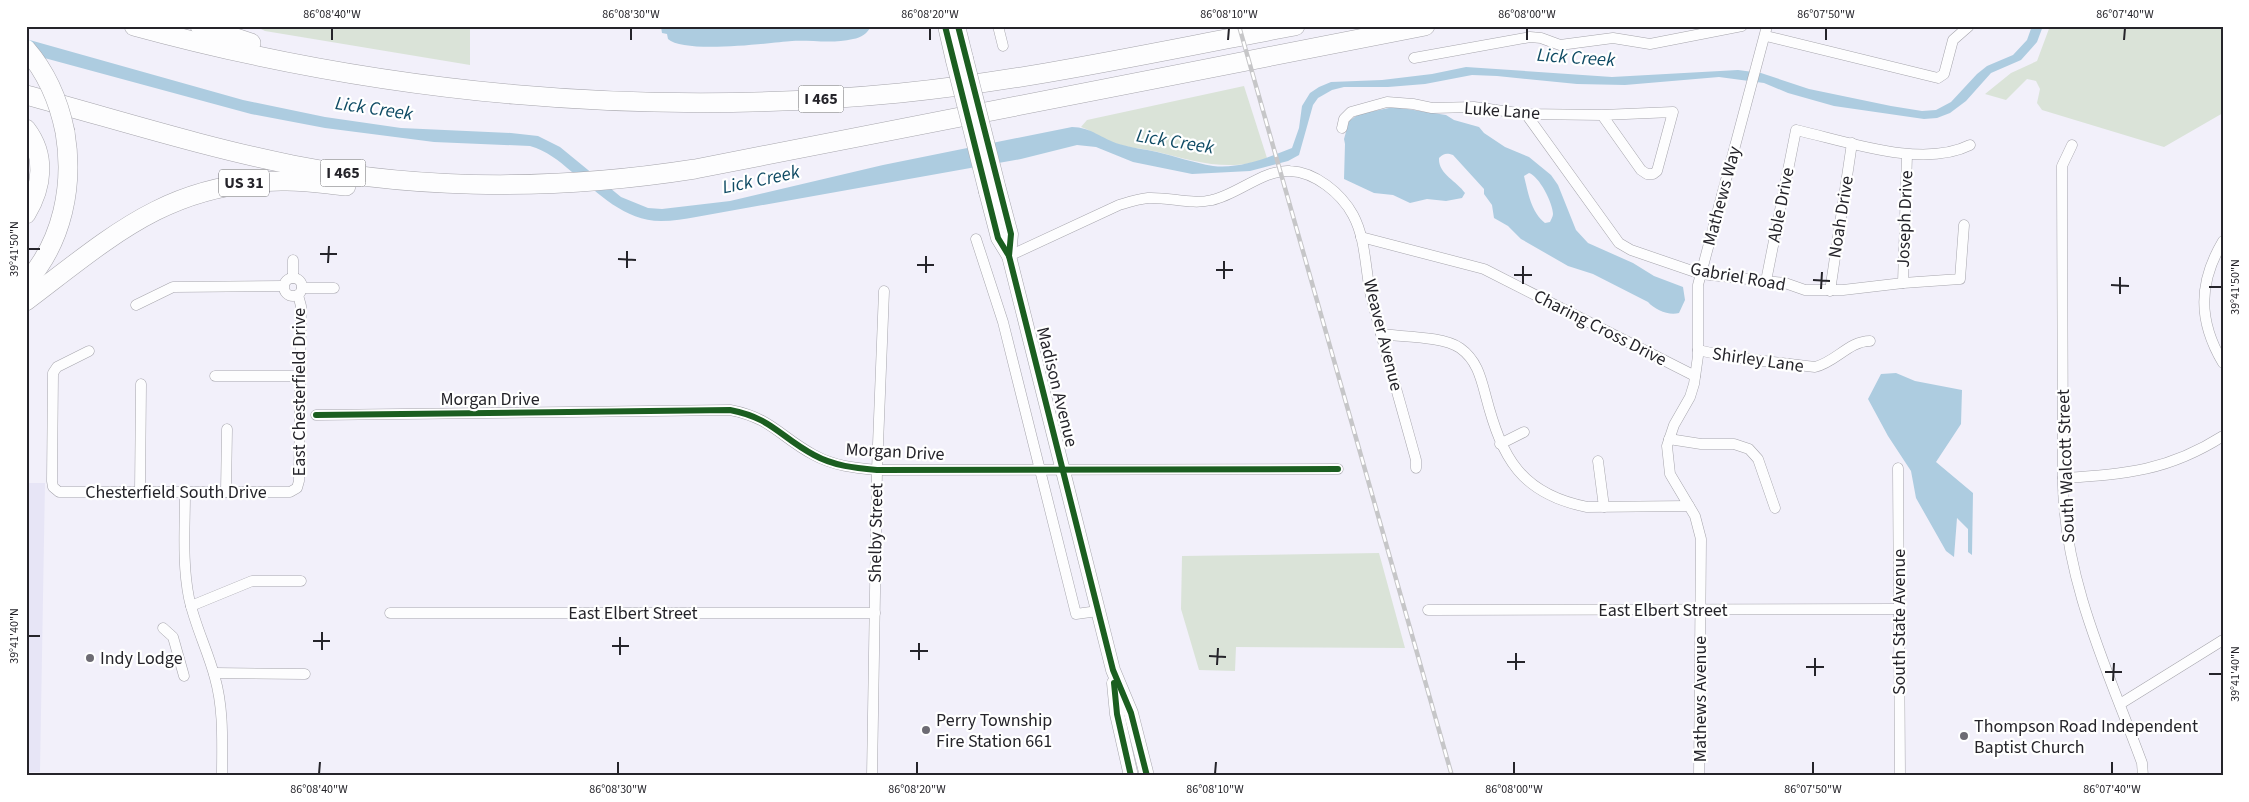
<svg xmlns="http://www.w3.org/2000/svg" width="2249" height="802" font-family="'Source Sans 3',sans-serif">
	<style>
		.built { fill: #e7e5f6 }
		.green { fill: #dae3d8 }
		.water { fill: #adcce0; fill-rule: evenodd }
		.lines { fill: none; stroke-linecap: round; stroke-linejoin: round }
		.minor-casing { stroke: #a6a5ac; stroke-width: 11 }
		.secondary-casing { stroke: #a6a5ac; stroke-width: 15 }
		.motorway-casing { stroke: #a6a5ac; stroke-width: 20 }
		.minor { stroke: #fdfdfe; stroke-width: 10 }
		.secondary { stroke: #fdfdfe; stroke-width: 14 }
		.motorway { stroke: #fdfdfe; stroke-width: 19 }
		.rail-casing { stroke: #c6c6c8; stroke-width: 4.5 }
		.rail { stroke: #fff; stroke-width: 2.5; stroke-dasharray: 8; stroke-linecap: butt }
		.secondary-bridge-casing { stroke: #a6a5ac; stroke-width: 15; stroke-linecap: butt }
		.motorway-bridge-casing { stroke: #a6a5ac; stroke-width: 20; stroke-linecap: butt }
		.secondary-bridge { stroke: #fdfdfe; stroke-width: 14 }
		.motorway-bridge { stroke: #fdfdfe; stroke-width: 19 }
		.cycleway-casing { stroke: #fff; stroke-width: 9 }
		.cycleway { stroke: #1b5e20; stroke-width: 6 }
		.ticks { fill: none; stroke: #25242a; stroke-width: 2 }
		.poi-dot { fill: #6d6b73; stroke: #fff; stroke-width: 2 }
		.labels { text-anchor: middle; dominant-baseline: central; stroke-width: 4.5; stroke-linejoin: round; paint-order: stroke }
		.shield { fill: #fff; stroke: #66666a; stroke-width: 1 }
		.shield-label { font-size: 16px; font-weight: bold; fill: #25242a }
		.street-label { font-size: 18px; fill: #25242a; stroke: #fff }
		.poi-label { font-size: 18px; fill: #25242a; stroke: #fff; text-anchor: start }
		.water-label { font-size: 19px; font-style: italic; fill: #0f4b64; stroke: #fff }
		.neatline { fill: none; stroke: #25242a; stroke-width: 2 }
		.ticks-label { font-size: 12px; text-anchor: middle; fill: #25242a }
	</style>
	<rect width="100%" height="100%" fill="#f2f0fa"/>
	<polygon class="built" points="26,483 45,483 40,772 26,772"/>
	<g class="green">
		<polygon points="255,26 470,26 470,65 265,31"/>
		<polygon points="2050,26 2223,26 2223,113 2164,147 2042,110 2037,103 2040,89 2036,81 2027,79 2006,100 1985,94 2011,73 2037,61"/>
		<path d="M1244 86 1267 158C1231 173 1193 161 1158 152 1141 148 1125 148 1109 141 1099 137 1092 131 1081 127L1087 120Z"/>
		<polygon points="1379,553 1405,648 1236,647 1235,671 1199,670 1181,609 1182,556"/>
	</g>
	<g class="water">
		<path d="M871 26C868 33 861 38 853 39 833 44 812 40 792 41 768 43 684 54 668 39L667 34 662 33 661 27Z"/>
		<path d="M2032 26H2043L2037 42 2021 60 1991 73 1966 101 1950 113 1937 118 1924 119 1834 106 1788 93 1764 83 1719 77 1625 85 1577 84 1497 76 1472 75 1425 84 1388 87H1344L1332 90 1318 98 1313 105 1299 155 1288 161 1250 171 1192 174 1133 162 1096 147 1077 145 1021 159 696 217C685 219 673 221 661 221 624 221 599 193 572 172 558 160 547 151 530 146L434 142 325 128 251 114 26 53V39L243 100 325 117 401 128 511 133 538 136 560 147 621 197 648 208 662 209 730 201 883 165 1072 127C1091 127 1102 139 1119 144 1132 148 1144 149 1157 152 1175 156 1194 163 1213 166 1240 169 1267 158 1292 148L1299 128 1302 106 1310 93 1319 87 1331 82 1382 80 1432 74 1466 67 1612 77 1738 70 1761 73 1809 89 1891 106 1922 111 1936 110 1951 102 1977 74 1987 66 2013 55 2027 40Z"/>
		<path d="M1394 107 1446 115 1454 120 1479 127 1484 133 1505 147 1529 157 1551 175 1558 185 1576 230 1588 243 1633 263 1654 276 1683 287 1685 300 1679 313C1669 316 1655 310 1648 302L1593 274 1568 266 1521 239 1508 226 1494 218 1492 205 1484 194V189L1453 155C1447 153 1444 153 1439 158 1438 174 1457 181 1465 193L1462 198 1446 201 1427 199 1410 203 1393 195 1374 193 1344 179 1345 144 1344 139 1349 121 1359 114ZM1529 173C1539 176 1553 203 1553 214 1553 217 1551 219 1550 222L1545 223C1531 212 1528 192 1524 176Z"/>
		<polygon points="1896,373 1915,381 1962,390 1961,424 1936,462 1973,493 1972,555 1968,552 1968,529 1957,518 1954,557 1946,551 1916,498 1911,471 1888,436 1868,399 1881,374"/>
	</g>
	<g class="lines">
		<defs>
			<g id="minor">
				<polyline points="998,26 1003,46"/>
				<polyline points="1766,36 1938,78 1944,74 1953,40 1969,26"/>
				<polyline points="1414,58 1530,37 1541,38 1560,45 1613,38 1650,44 1742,26"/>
				<polyline points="1526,114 1619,243 1631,250 1701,274 1785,283 1805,290 1843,290 1903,283 1960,279 1964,225"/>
				<polyline points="1342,128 1344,119 1351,112 1387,102 1413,104 1432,108 1474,107 1526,114 1602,115 1673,112 1657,171 1653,174 1647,174 1641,170 1602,115"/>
				<path d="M2072 145 2062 166 2063 485C2065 583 2109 673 2142 763L2143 776"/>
				<polyline points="1361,237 1484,269 1695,376"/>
				<polyline points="976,239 1003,322 1076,614 1098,611"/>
				<path d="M2223 241C2198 283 2198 321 2223 363"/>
				<path d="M1009 256 1119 205C1129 202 1138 199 1148 198 1170 197 1191 205 1212 200 1237 195 1264 169 1290 171 1315 172 1341 193 1353 215 1366 239 1365 269 1371 296 1385 351 1401 405 1416 460V468"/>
				<circle cx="293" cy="287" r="9"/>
				<polyline points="293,278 293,260"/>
				<path d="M1766 281 1796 130C1846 141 1922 169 1970 145"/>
				<polyline points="1903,283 1907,155"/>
				<polyline points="302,288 334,288"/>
				<polyline points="1830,291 1852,143"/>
				<polyline points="136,305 173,287 283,286"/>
				<path d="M1381 334C1402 337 1443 336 1460 348 1477 360 1481 378 1486 397 1502 458 1521 494 1587 507L1689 506"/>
				<path d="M1698 350 1730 357 1815 367C1836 362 1849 341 1870 341"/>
				<polyline points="89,351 57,367 53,373 52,481 53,487 59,492 290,492 297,488 299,481 301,306 298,295"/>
				<polyline points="215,376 300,376"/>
				<path d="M316 415 730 410C772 418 780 437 814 455 834 466 855 468 877 470L1338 469"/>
				<polyline points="1669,439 1701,444 1734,444 1749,449 1758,459 1775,508"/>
				<polyline points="1500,444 1524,432"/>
				<polyline points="1598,461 1604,507"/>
				<polyline points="1898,468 1900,776"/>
				<path d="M2063 478C2126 474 2168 471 2223 436"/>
				<polyline points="140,492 141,384"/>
				<path d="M185 492C185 527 182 563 189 598 195 626 208 651 215 678 224 710 222 743 222 776"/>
				<polyline points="226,492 227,429"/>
				<polyline points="191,606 252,581 301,581"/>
				<polyline points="1428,610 1899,609"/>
				<polyline points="390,613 875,613"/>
				<polyline points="163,628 173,637 184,676"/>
				<polyline points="214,673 305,674"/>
				<polyline points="2120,704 2223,640"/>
				<polyline points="872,776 877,470 884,291"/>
				<polyline points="1699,776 1701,539 1695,516 1670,474 1667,446 1674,425 1690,397 1694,384 1698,356 1698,285 1767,26"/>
			</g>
			<g id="secondary">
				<polyline points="945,26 953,61"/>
				<polyline points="958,26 966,58"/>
				<polyline points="999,189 1011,234 1009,256"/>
				<polyline points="986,192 998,238 1009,256 1113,670 1131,713 1147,776"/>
				<polyline points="1114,683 1117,714 1131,776"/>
			</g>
			<g id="motorway">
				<path d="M134 26C383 94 643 118 900 93 1032 80 1164 50 1295 26"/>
				<polyline points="200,26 251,43"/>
				<path d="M26 95C115 119 203 147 293 165 426 191 561 190 695 169L1425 26"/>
				<path d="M26 129C46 155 43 186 26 214"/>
				<path d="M26 283C63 241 74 185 65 132"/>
				<path d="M26 301C112 236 168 183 281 181 303 180 325 184 346 186"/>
			</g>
		</defs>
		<use href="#minor" class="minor-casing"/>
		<use href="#secondary" class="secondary-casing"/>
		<use href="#motorway" class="motorway-casing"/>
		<use href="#minor" class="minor"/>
		<use href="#secondary" class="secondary"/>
		<use href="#motorway" class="motorway"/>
		<defs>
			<polyline id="rail" points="1239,26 1452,776"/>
		</defs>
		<use href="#rail" class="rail-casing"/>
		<use href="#rail" class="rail"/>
		<defs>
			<g id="secondary-bridge">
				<polyline points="966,58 999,189"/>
				<polyline points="953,61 986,192"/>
			</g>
			<path id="motorway-bridge" d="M26 49C46 72 59 102 65 132"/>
		</defs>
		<use href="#secondary-bridge" class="secondary-bridge-casing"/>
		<use href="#motorway-bridge" class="motorway-bridge-casing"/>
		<use href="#secondary-bridge" class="secondary-bridge"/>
		<use href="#motorway-bridge" class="motorway-bridge"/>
		<defs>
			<g id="cycleway">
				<polyline points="945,26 998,238 1009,256 1113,670 1131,713 1147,776"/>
				<polyline points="958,26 1011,234 1009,256"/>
				<path d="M316 415 730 410C772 418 780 437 814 455 834 466 855 468 877 470L1338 469"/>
				<polyline points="1114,683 1117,714 1131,776"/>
			</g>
		</defs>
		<use href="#cycleway" class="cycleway-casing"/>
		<use href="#cycleway" class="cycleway"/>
	</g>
	<path class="ticks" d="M332 40V28M631 40V28M930 40V28M1228 40 1229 28M1527 40V28M1826 40V28M2124 40 2125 28M28 249H40M320 254H337M618 259 636 260M328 263 329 246M917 265H934M627 268V251M1216 270H1233M926 273V256M1514 275H1532M1224 279V261M1813 280 1830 281M1523 284V266M2111 285 2129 286M2209 287H2222M1821 289 1822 272M2120 294V277M28 636H40M313 641H330M612 646H629M322 650V632M910 651H928M620 655V637M1209 656 1226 657M919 660V643M1507 662H1525M1217 665 1218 648M1806 667H1824M1516 670V653M2105 672H2122M2209 674H2222M1815 676V658M2113 681 2114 663M319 774 320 762M618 774V762M917 774V762M1215 774 1216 762M1514 774V762M1813 774V762M2112 774V762"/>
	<g class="poi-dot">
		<circle cx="90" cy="658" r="5"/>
		<circle cx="926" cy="730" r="5"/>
		<circle cx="1964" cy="736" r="5"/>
	</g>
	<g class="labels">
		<g class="shield">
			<rect x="798.5" y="85.5" width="45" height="27" rx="4"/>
			<rect x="320.5" y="159.5" width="45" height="27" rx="4"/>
			<rect x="219" y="169.5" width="50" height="27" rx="4"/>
		</g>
		<g class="shield-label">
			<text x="821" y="99">I 465</text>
			<text x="343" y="173">I 465</text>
			<text x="244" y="183">US 31</text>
		</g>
		<g class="street-label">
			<text transform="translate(1502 111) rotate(4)">Luke Lane</text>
			<text transform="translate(1722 196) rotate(-75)">Mathews Way</text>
			<text transform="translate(1781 205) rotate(-79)">Able Drive</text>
			<text transform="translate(1841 217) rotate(-81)">Noah Drive</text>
			<text transform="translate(1905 219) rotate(-88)">Joseph Drive</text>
			<text transform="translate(1738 277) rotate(10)">Gabriel Road</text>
			<text transform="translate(1600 328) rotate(27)">Charing Cross Drive</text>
			<text transform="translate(1383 335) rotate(76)">Weaver Avenue</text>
			<text transform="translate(1758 360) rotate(8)">Shirley Lane</text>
			<text transform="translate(1057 387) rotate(76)">Madison Avenue</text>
			<text transform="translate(299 392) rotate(-90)">East Chesterfield Drive</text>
			<text x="490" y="399">Morgan Drive</text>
			<text transform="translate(895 452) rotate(3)">Morgan Drive</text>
			<text transform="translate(2066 466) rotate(-92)">South Walcott Street</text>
			<text x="176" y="492">Chesterfield South Drive</text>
			<text transform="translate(876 533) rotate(-89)">Shelby Street</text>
			<text x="1663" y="610">East Elbert Street</text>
			<text x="633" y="613">East Elbert Street</text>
			<text transform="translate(1899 622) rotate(-90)">South State Avenue</text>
			<text transform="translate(1700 699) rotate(-90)">Mathews Avenue</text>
		</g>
		<g class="poi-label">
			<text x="100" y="658">Indy Lodge</text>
			<text x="936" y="720">Perry Township<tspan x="936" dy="21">Fire Station 661</tspan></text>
			<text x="1974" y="726">Thompson Road Independent<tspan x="1974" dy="21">Baptist Church</tspan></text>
		</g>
		<g class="water-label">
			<text transform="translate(1576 58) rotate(4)">Lick Creek</text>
			<text transform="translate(374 109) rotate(8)">Lick Creek</text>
			<text transform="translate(1175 142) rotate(9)">Lick Creek</text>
			<text transform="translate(761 180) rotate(-12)">Lick Creek</text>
		</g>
	</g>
	<rect width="2249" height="802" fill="none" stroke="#ffffff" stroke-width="55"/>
	<rect x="28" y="28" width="2194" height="746" class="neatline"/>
	<g class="ticks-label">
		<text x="332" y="18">86°08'40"W</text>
		<text x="631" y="18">86°08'30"W</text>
		<text x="930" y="18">86°08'20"W</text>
		<text x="1229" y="18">86°08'10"W</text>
		<text x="1527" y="18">86°08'00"W</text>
		<text x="1826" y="18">86°07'50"W</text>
		<text x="2125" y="18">86°07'40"W</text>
		<text transform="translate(14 249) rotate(-90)" y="4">39°41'50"N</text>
		<text transform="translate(2235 287) rotate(-90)" y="4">39°41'50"N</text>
		<text transform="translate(14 636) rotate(-90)" y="4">39°41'40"N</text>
		<text transform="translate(2235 674) rotate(-90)" y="4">39°41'40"N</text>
		<text x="319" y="793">86°08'40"W</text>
		<text x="618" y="793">86°08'30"W</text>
		<text x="917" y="793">86°08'20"W</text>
		<text x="1215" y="793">86°08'10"W</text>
		<text x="1514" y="793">86°08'00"W</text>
		<text x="1813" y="793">86°07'50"W</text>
		<text x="2112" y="793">86°07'40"W</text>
	</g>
</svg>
